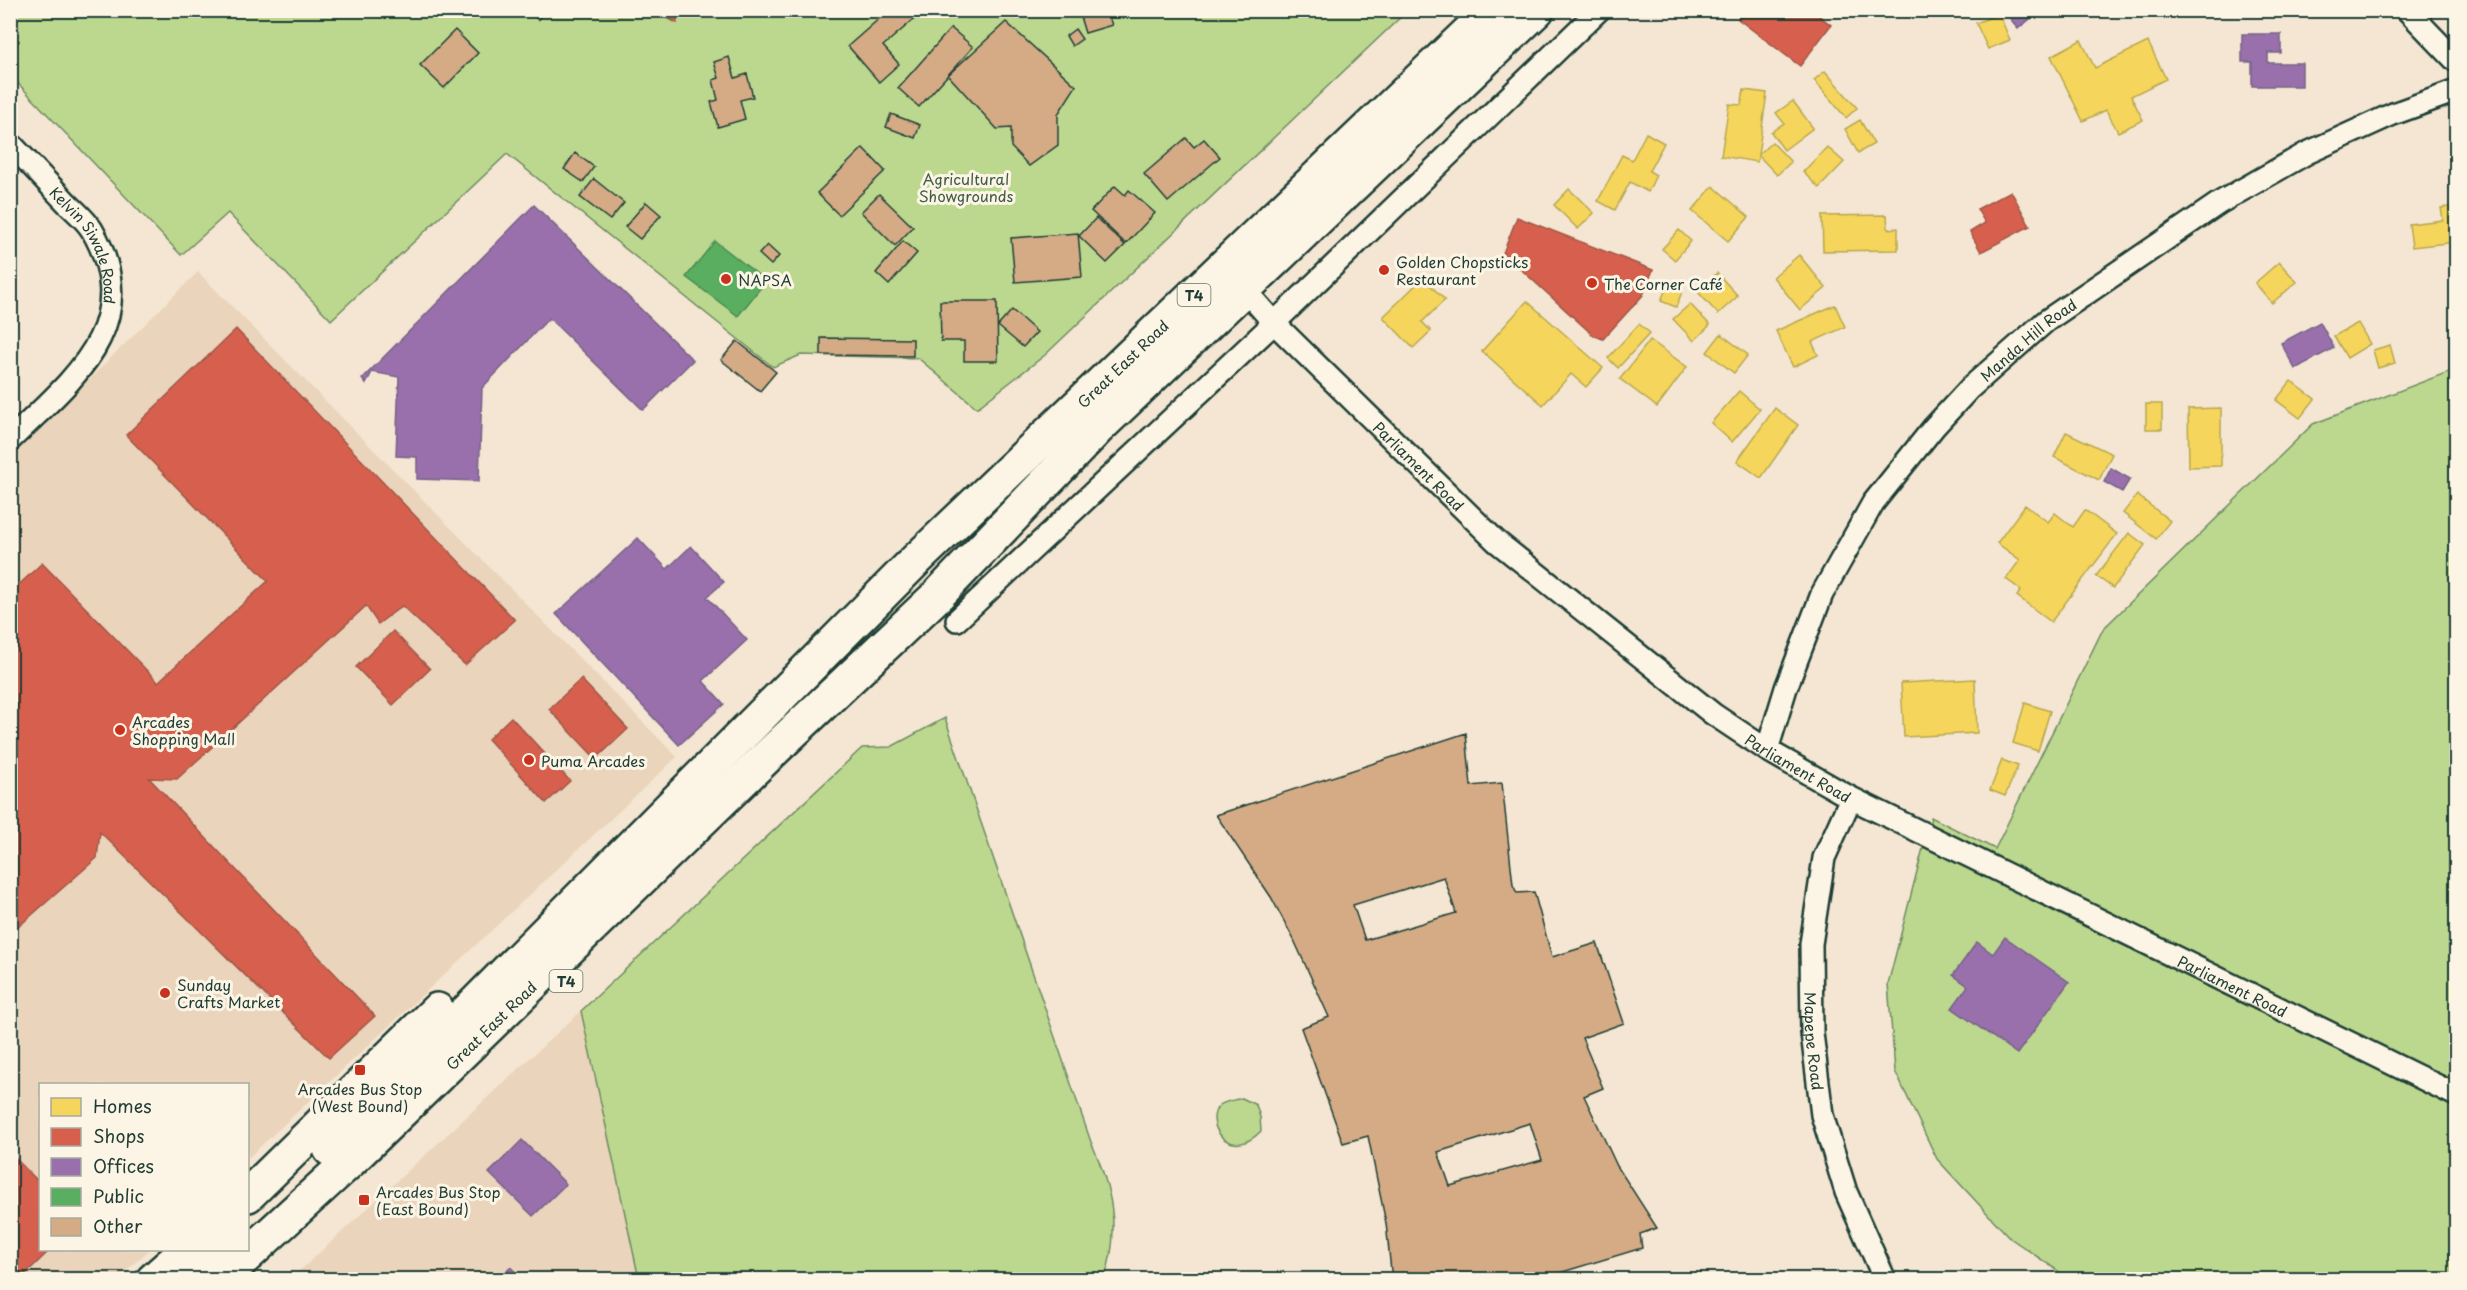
<svg xmlns="http://www.w3.org/2000/svg" width="2467" height="1290" font-family="'Playpen Sans',sans-serif">
	<style>
		.built { fill: #ead4bb }
		.green { fill: #bcd88f; stroke: #6e8a62; stroke-width: 1.5 }
		.homes { fill: #f6d55c; stroke: #b6a750; stroke-width: 1.5 }
		.shops { fill: #d6604d; stroke: #9f5646; stroke-width: 1.5 }
		.offices { fill: #9970ab; stroke: #746187; stroke-width: 1.5 }
		.public { fill: #5aae61; stroke: #488c54; stroke-width: 1.5 }
		.building { fill: #d4ab85; stroke: #1f3d34; stroke-width: 1.5; fill-rule: evenodd }
		.lines { fill: none; stroke-linecap: round; stroke-linejoin: round }
		.street-casing { stroke: #1f3d34; stroke-width: 26 }
		.primary-casing { stroke: #1f3d34; stroke-width: 38 }
		.street { stroke: #fcf5e5; stroke-width: 21 }
		.primary { stroke: #fcf5e5; stroke-width: 33 }
		.poi-dot { fill: #c8321e; stroke: #fcf5e5; stroke-width: 2 }
		.labels { text-anchor: middle; dominant-baseline: central; stroke-width: 6; stroke-linejoin: round; paint-order: stroke }
		.shield { fill: #fcf5e5; stroke: #617469; stroke-width: 1.5 }
		.shield-label { font-size: 14px; font-weight: bold; fill: #1f3d34 }
		.park-label { font-size: 15px; fill: #3e5c46; stroke: #fcf5e5 }
		.street-label { font-size: 15px; fill: #1f3d34; stroke: #fcf5e5 }
		.poi-label { font-size: 15px; fill: #1f3d34; stroke: #fcf5e5; text-anchor: start }
	</style>
	<rect width="100%" height="100%" fill="#f4e6d2"/>
	<filter id="ink" filterUnits="userSpaceOnUse"><feTurbulence type="fractalNoise" baseFrequency=".0167" numOctaves="2"/><feDisplacementMap in="SourceGraphic" scale="12" xChannelSelector="R" yChannelSelector="G"/><feConvolveMatrix kernelMatrix="1 2 1 2 8 2 1 2 1" color-interpolation-filters="sRGB"/></filter>
	<g filter="url(#ink)">
		<g class="built">
			<polygon points="198,272 677,757 248,1158 248,1084 40,1084 40,1250 149,1250 117,1279 11,1280 11,456"/>
			<polygon points="581,1011 639,1279 291,1279"/>
		</g>
		<g class="green">
			<polygon points="10,11 1407,11 1045,355 977,408 918,358 801,355 773,367 507,154 331,320 228,213 181,255 11,76"/>
			<polygon points="2456,369 2456,1279 2070,1279 2010,1238 1937,1159 1895,1071 1888,984 1931,817 1995,849 2103,629 2313,424"/>
			<path d="M945 718 1091 1142C1111 1186 1122 1231 1104 1279H639L581 1011 862 748 891 747Z"/>
			<path d="M1242 1098 1256 1105 1260 1117 1261 1131C1228 1165 1202 1120 1220 1105 1225 1101 1236 1100 1242 1098Z"/>
		</g>
		<g class="homes">
			<polygon points="1999,14 2010,40 1988,49 1976,23"/>
			<polygon points="2081,40 2095,68 2148,42 2166,79 2131,96 2143,120 2118,132 2106,110 2083,121 2051,56"/>
			<polygon points="1825,71 1857,108 1846,118 1814,80"/>
			<polygon points="1744,90 1767,93 1757,162 1721,156 1729,104 1741,105"/>
			<polygon points="1793,101 1813,128 1784,150 1771,132 1784,123 1776,113"/>
			<polygon points="1860,120 1874,144 1858,153 1845,129"/>
			<polygon points="1646,133 1664,143 1649,171 1656,175 1648,192 1630,182 1615,210 1598,201 1622,155 1632,160"/>
			<polygon points="1772,142 1791,162 1777,175 1758,155"/>
			<polygon points="1827,147 1844,162 1819,188 1803,172"/>
			<polygon points="1713,186 1749,217 1728,241 1692,211"/>
			<polygon points="1569,189 1594,213 1578,229 1554,205"/>
			<polygon points="2456,206 2456,242 2412,247 2409,224 2443,220 2441,208"/>
			<polygon points="1887,215 1888,229 1898,228 1898,250 1823,251 1822,216"/>
			<polygon points="1679,230 1691,241 1675,260 1662,249"/>
			<polygon points="1799,255 1826,288 1800,310 1773,277"/>
			<polygon points="2279,262 2297,282 2272,303 2255,283"/>
			<polygon points="1717,273 1738,296 1718,314 1697,291"/>
			<polygon points="1423,278 1445,300 1422,322 1431,331 1413,348 1383,317"/>
			<polygon points="1667,286 1682,292 1676,307 1661,301"/>
			<polygon points="1527,301 1603,368 1586,387 1571,374 1543,405 1482,351"/>
			<polygon points="1690,304 1710,325 1694,341 1673,319"/>
			<polygon points="1835,305 1845,327 1812,342 1818,355 1793,367 1776,331"/>
			<polygon points="2358,323 2370,344 2347,358 2334,336"/>
			<polygon points="1639,324 1650,333 1618,368 1608,358"/>
			<polygon points="1721,334 1748,355 1734,373 1707,352"/>
			<polygon points="1650,340 1687,367 1657,407 1620,379"/>
			<polygon points="2390,345 2395,363 2378,368 2373,350"/>
			<polygon points="2291,381 2315,399 2300,418 2276,400"/>
			<polygon points="1739,391 1760,409 1732,442 1711,423"/>
			<rect x="2146" y="404" width="16" height="25"/>
			<polygon points="1775,408 1798,425 1761,478 1737,461"/>
			<polygon points="2221,408 2221,466 2189,467 2188,409"/>
			<polygon points="2066,432 2112,454 2099,480 2054,457"/>
			<polygon points="2137,495 2170,521 2156,539 2123,513"/>
			<polygon points="2025,505 2048,522 2055,513 2073,527 2085,510 2117,534 2051,622 2017,596 2021,590 2006,579 2020,560 1997,543"/>
			<polygon points="2129,533 2145,545 2113,588 2096,576"/>
			<polygon points="1975,679 1977,733 1904,737 1901,683"/>
			<polygon points="2025,703 2050,711 2038,751 2013,743"/>
			<polygon points="2002,760 2018,766 2005,796 1990,790"/>
		</g>
		<g class="shops">
			<polygon points="651,10 676,10 677,23"/>
			<polygon points="1744,10 1812,10 1831,25 1800,66 1738,19"/>
			<polygon points="2011,191 2030,226 1981,252 1970,232 1985,223 1977,209"/>
			<polygon points="1517,217 1653,270 1643,295 1603,339 1593,335 1503,253"/>
			<polygon points="236,329 515,620 465,665 402,606 378,624 366,606 177,779 149,778 375,1016 329,1058 100,832 97,858 10,934 10,593 42,563 158,682 268,581 126,435"/>
			<polygon points="393,631 430,669 393,705 356,667"/>
			<polygon points="581,679 628,729 596,759 549,709"/>
			<polygon points="511,717 570,781 546,803 488,739"/>
			<polygon points="10,1153 40,1183 40,1250 50,1250 19,1280 10,1280"/>
		</g>
		<g class="offices">
			<polygon points="2004,10 2041,10 2018,29"/>
			<polygon points="2242,34 2281,34 2281,53 2268,53 2268,63 2302,63 2302,86 2252,86 2252,62 2242,62"/>
			<polygon points="534,205 693,360 643,410 549,318 482,388 479,481 417,479 417,457 396,456 399,377 372,372 366,384 362,379"/>
			<polygon points="2320,322 2334,348 2295,369 2281,343"/>
			<polygon points="2111,468 2130,479 2122,492 2104,482"/>
			<polygon points="638,538 667,569 691,546 724,582 707,597 747,640 703,681 724,704 679,745 556,614"/>
			<polygon points="2005,937 2069,982 2017,1054 1952,1008 1968,986 1953,975 1977,942 1993,954"/>
			<polygon points="522,1140 566,1184 533,1216 489,1173"/>
			<polygon points="511,1267 522,1280 497,1280"/>
		</g>
		<polygon class="public" points="715,241 766,281 738,316 686,277"/>
		<g class="building">
			<polygon points="527,10 547,10 538,20"/>
			<polygon points="889,10 914,10 919,15 883,46 899,64 879,82 848,46"/>
			<polygon points="1078,10 1112,10 1107,12 1112,25 1085,33"/>
			<polygon points="1006,22 1076,86 1058,114 1058,145 1029,166 1011,147 1011,128 997,129 948,75"/>
			<polygon points="951,28 973,47 919,107 898,88"/>
			<polygon points="1075,29 1082,39 1072,46 1066,36"/>
			<polygon points="455,30 478,53 444,88 420,65"/>
			<polygon points="10,33 19,41 10,50"/>
			<polygon points="729,57 735,78 747,74 753,97 740,100 745,119 718,127 711,102 718,100 713,80 719,78 714,62"/>
			<polygon points="891,114 920,125 915,138 886,127"/>
			<polygon points="1186,138 1194,147 1204,139 1220,157 1168,202 1144,174"/>
			<polygon points="863,148 885,171 839,215 817,193"/>
			<polygon points="575,153 594,167 583,182 564,169"/>
			<polygon points="594,179 624,203 610,220 580,197"/>
			<polygon points="1115,186 1125,195 1129,190 1155,213 1126,244 1091,211"/>
			<polygon points="879,194 913,227 895,246 861,212"/>
			<polygon points="646,202 661,215 640,239 625,227"/>
			<polygon points="1096,218 1125,245 1107,263 1079,236"/>
			<polygon points="1078,233 1082,277 1015,282 1011,238"/>
			<polygon points="903,241 917,253 889,285 876,273"/>
			<polygon points="767,245 779,256 771,265 759,254"/>
			<polygon points="940,301 997,301 998,361 964,361 964,341 941,341"/>
			<polygon points="1012,310 1037,332 1023,347 998,326"/>
			<polygon points="821,338 913,339 913,356 821,355"/>
			<polygon points="737,341 776,372 760,391 721,360"/>
			<path d="M1466 733 1471 786 1502 783 1513 885 1517 893 1534 892 1552 957 1597 943 1624 1023 1582 1038 1603 1088 1584 1096 1617 1166 1657 1228 1640 1234 1642 1248 1536 1280H1392L1386 1223 1368 1136 1343 1143 1301 1028 1329 1017 1294 940 1271 897 1216 815ZM1444 877 1456 913 1365 940 1353 905ZM1530 1123 1542 1160 1450 1186 1438 1152Z"/>
		</g>
		<g class="lines">
			<defs>
				<g id="street">
					<polyline points="2407,10 2456,61"/>
					<path id="s1" d="M10 143C29 163 48 183 67 203 75 211 86 220 92 230 146 324 73 379 10 440"/>
					<path id="s2" d="M1244 289 1274 323 1496 541 1713 714 1767 750 1851 798 2456 1095"/>
					<polyline points="957,620 1274,323 1599,10"/>
					<path id="s3" d="M1767 750 1786 688 1822 594 1873 503 1934 427 1970 388 2046 321 2219 203 2307 153 2393 114 2456 91"/>
					<path id="s4" d="M1851 798 1824 858 1811 944 1812 1033 1822 1115 1846 1192 1885 1280"/>
				</g>
				<g id="primary">
					<path id="s5" d="M330 1149 914 562 1492 10"/>
					<polyline points="248,1195 437,1010"/>
					<polyline points="153,1280 187,1250"/>
					<polyline points="186,1280 220,1250"/>
					<path id="s6" d="M220 1280 350 1161 776 748 938 595 1097 429 1537 10"/>
				</g>
			</defs>
			<use href="#street" class="street-casing"/>
			<use href="#primary" class="primary-casing"/>
			<use href="#street" class="street"/>
			<use href="#primary" class="primary"/>
		</g>
	</g>
	<g class="poi-dot">
		<circle cx="1384" cy="270" r="6"/>
		<circle cx="726" cy="279" r="6"/>
		<circle cx="1592" cy="283" r="6"/>
		<circle cx="120" cy="730" r="6"/>
		<circle cx="529" cy="760" r="6"/>
		<circle cx="165" cy="993" r="6"/>
		<rect x="354" y="1064" width="12" height="12" rx="3"/>
		<rect x="358" y="1194" width="12" height="12" rx="3"/>
	</g>
	<g class="labels">
		<g class="shield">
			<rect x="1177.5" y="284" width="33" height="22" rx="4.5"/>
			<rect x="549.5" y="970" width="33" height="22" rx="4.5"/>
		</g>
		<g class="shield-label">
			<text x="1194" y="295">T4</text>
			<text x="566" y="981">T4</text>
		</g>
		<g class="park-label">
			<text x="966" y="178">Agricultural<tspan x="966" dy="17">Showgrounds</tspan></text>
		</g>
		<g class="street-label">
			<text stroke="none"><textPath href="#s1" startOffset="130">Kelvin Siwale Road</textPath></text>
			<text stroke="none"><textPath href="#s3" startOffset="496">Manda Hill Road</textPath></text>
			<text stroke="none"><textPath href="#s5" startOffset="1116">Great East Road</textPath></text>
			<text stroke="none"><textPath href="#s2" startOffset="249">Parliament Road</textPath></text>
			<text stroke="none"><textPath href="#s2" startOffset="735">Parliament Road</textPath></text>
			<text stroke="none"><textPath href="#s2" startOffset="1221">Parliament Road</textPath></text>
			<text stroke="none"><textPath href="#s6" startOffset="372">Great East Road</textPath></text>
			<text stroke="none"><textPath href="#s4" startOffset="250">Mapepe Road</textPath></text>
		</g>
		<g class="poi-label">
			<text x="1396" y="261">Golden Chopsticks<tspan x="1396" dy="17">Restaurant</tspan></text>
			<text x="738" y="279">NAPSA</text>
			<text x="1604" y="283">The Corner Café</text>
			<text x="132" y="721">Arcades<tspan x="132" dy="17">Shopping Mall</tspan></text>
			<text x="541" y="760">Puma Arcades</text>
			<text x="177" y="984">Sunday<tspan x="177" dy="17">Crafts Market</tspan></text>
			<text x="360" y="1088" text-anchor="middle">Arcades Bus Stop<tspan x="360" dy="17">(West Bound)</tspan></text>
			<text x="376" y="1191">Arcades Bus Stop<tspan x="376" dy="17">(East Bound)</tspan></text>
		</g>
	</g>
	<rect width="2467" height="1290" fill="none" stroke="#fcf5e5" stroke-width="36"/>
	<rect x="18" y="18" width="2431" height="1254" fill="none" stroke="#1f3d34" stroke-width="2" filter="url(#ink)"/>
	<rect x="39" y="1083" width="210" height="168" fill="#fcf5e5" stroke="#a4ab9e" stroke-width="1.5"/>
	<rect x="51" y="1098" width="30" height="18" fill="#f6d55c" stroke="#a4ab9e" stroke-width="1.5"/>
	<text x="93" y="1113" font-size="18" fill="#1f3d34">Homes</text>
	<rect x="51" y="1128" width="30" height="18" fill="#d6604d" stroke="#a4ab9e" stroke-width="1.5"/>
	<text x="93" y="1143" font-size="18" fill="#1f3d34">Shops</text>
	<rect x="51" y="1158" width="30" height="18" fill="#9970ab" stroke="#a4ab9e" stroke-width="1.5"/>
	<text x="93" y="1173" font-size="18" fill="#1f3d34">Offices</text>
	<rect x="51" y="1188" width="30" height="18" fill="#5aae61" stroke="#a4ab9e" stroke-width="1.5"/>
	<text x="93" y="1203" font-size="18" fill="#1f3d34">Public</text>
	<rect x="51" y="1218" width="30" height="18" fill="#d4ab85" stroke="#a4ab9e" stroke-width="1.5"/>
	<text x="93" y="1233" font-size="18" fill="#1f3d34">Other</text>
</svg>
